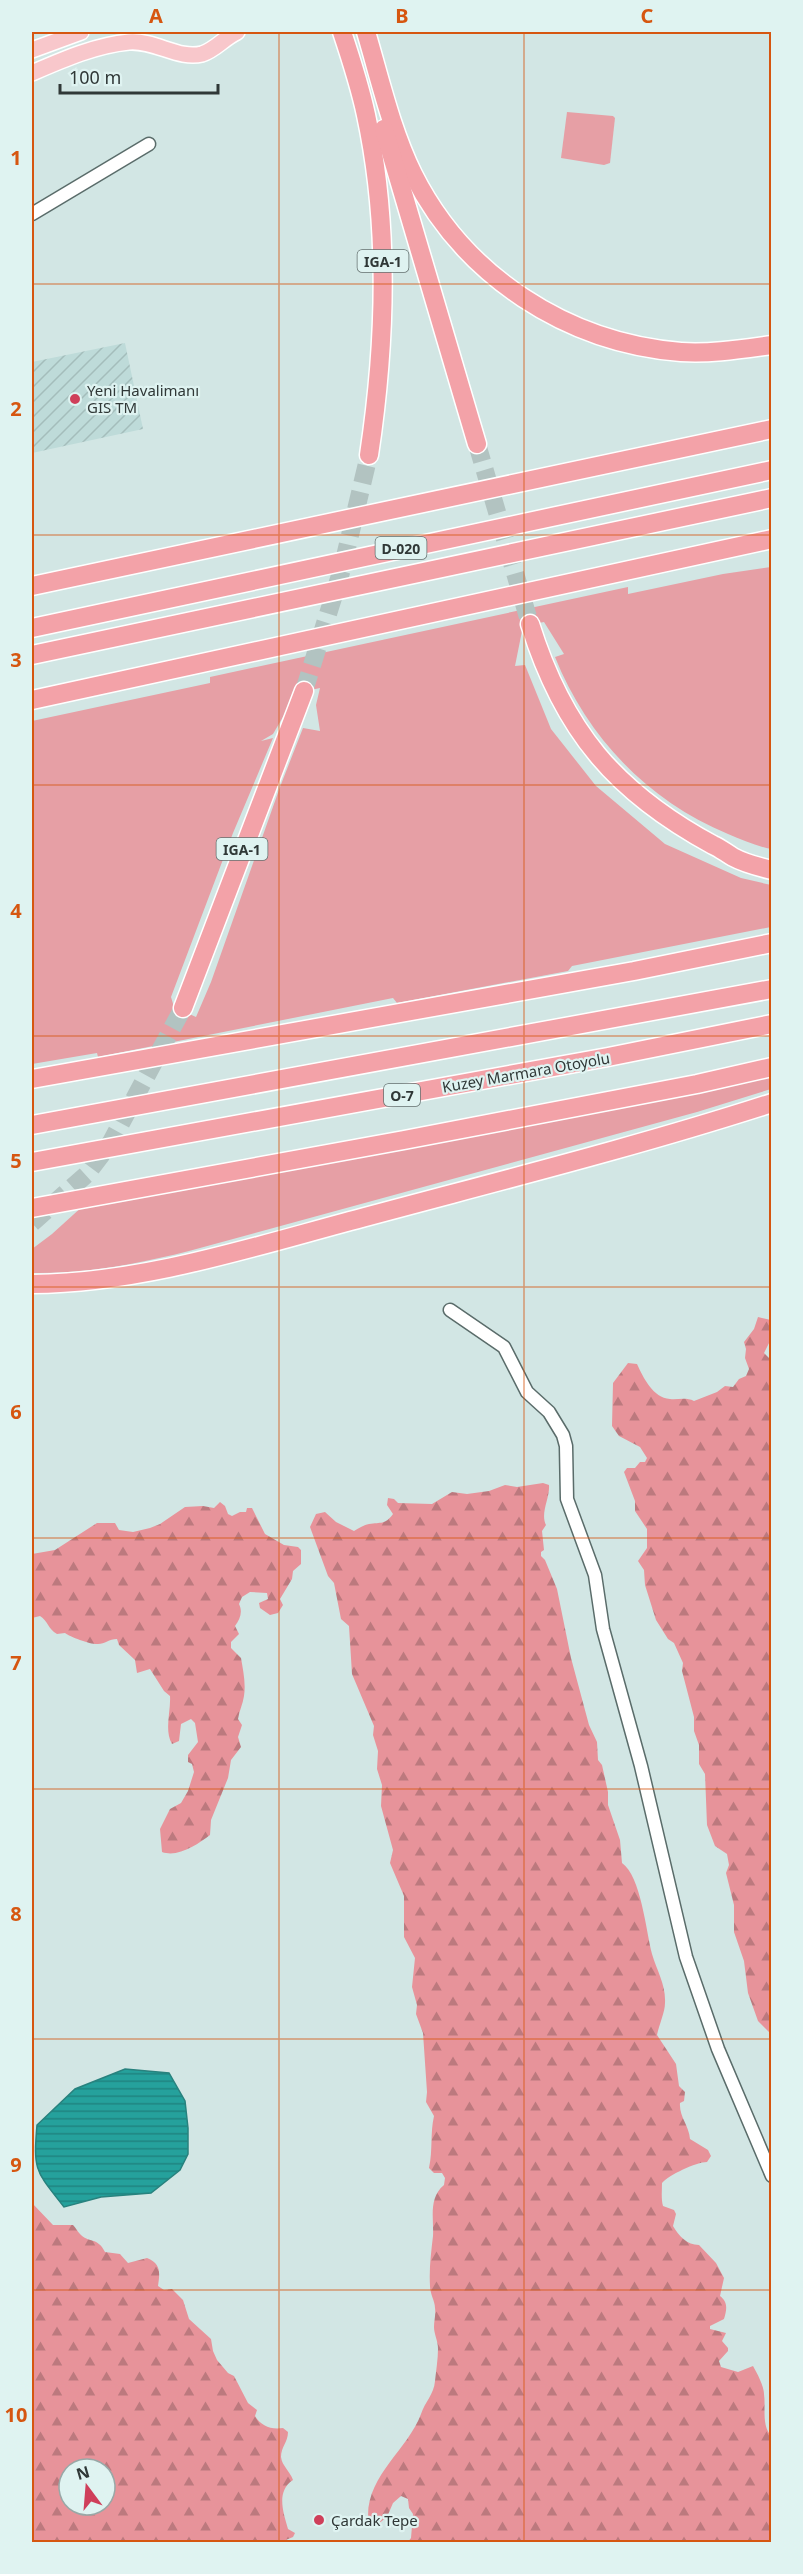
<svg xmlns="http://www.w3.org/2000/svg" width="803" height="2574" font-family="'Noto Sans',sans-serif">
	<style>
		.industrial { fill: url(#industrial-furrows) }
		.grass { fill: #e69fa5; fill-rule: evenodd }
		.forest { fill: url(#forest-firs); fill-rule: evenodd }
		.water { fill: url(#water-rules); stroke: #28827e; stroke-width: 1.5 }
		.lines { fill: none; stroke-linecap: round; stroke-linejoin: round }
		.highway-tunnel { stroke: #b2c3c1; stroke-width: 18; stroke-dasharray: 18 9; stroke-linecap: butt }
		.minor-casing { stroke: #5a6c6a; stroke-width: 15 }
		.major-casing { stroke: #fff; stroke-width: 18 }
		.highway-casing { stroke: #fff; stroke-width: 21 }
		.minor { stroke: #fff; stroke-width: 12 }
		.major { stroke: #f8c7cb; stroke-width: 15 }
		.highway { stroke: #f3a2a8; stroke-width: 18 }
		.grid { fill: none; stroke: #d65610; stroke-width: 1.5; stroke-opacity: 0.55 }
		.poi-dot { fill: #cf3f5a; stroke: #dff3f1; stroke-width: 2 }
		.labels { text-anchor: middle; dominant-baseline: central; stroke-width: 4.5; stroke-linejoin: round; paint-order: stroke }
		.shield { fill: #dff3f1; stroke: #64706f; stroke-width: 1.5 }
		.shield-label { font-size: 14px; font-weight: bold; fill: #303837 }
		.poi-label { font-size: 15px; fill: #303837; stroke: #dff3f1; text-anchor: start }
		.street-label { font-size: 15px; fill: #303837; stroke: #dff3f1 }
		.neatline { fill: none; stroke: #d65610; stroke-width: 2 }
		.grid-label { font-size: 20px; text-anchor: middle; font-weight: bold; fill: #d65610 }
	</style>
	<defs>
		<pattern id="industrial-furrows" width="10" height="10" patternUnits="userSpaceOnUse" patternTransform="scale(1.5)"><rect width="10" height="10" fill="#bedbd9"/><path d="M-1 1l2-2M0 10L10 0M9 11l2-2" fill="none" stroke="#a4bdbb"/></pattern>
		<pattern id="forest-firs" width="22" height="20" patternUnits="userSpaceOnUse" patternTransform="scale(1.5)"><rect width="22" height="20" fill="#e7939a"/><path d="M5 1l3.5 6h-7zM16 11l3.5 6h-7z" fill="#bc797e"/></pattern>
		<pattern id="water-rules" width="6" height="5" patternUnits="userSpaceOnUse" patternTransform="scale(1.5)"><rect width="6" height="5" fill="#25a19c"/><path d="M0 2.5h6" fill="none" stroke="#208480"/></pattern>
	</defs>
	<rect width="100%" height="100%" fill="#d2e6e4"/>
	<polygon class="industrial" points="125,343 143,429 32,453 32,362"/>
	<g class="grass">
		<polygon points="567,112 613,116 615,118 610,163 604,165 561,158"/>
		<path d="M771 567V849C756 846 742 840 728 834 648 801 587 737 555 657L564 654 544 622 523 626 515 666 525 665 551 729 596 786 665 844 741 878 771 885V927L572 966 568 971 397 1003 393 998 98 1057 97 1053 32 1064V721L210 683V677L628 587V594L723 574ZM320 688 316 705 320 731 303 728 280 787 211 982 196 1017 174 1007 171 997 233 833 273 738 261 741 273 734 297 693Z"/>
		<path d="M771 1077V1089L697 1112 189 1251C137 1264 85 1274 32 1273V1249L52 1234 84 1205 624 1107Z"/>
	</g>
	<g class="forest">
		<path d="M758 1317 771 1320V1339L764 1353 772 1361 771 2034 758 2021 748 1993 744 1961 734 1932V1905L726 1873 729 1865 727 1854 715 1846 707 1825 705 1774 699 1764V1745L694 1731V1717L682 1671 683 1663 674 1643 668 1639 656 1620 645 1585 644 1570 638 1561 647 1548V1529L635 1511V1501L624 1472 627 1468H635L640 1462H645L647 1458 640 1447 619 1436 612 1426 613 1383 628 1363 637 1364C643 1377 653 1398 670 1399 677 1400 686 1397 694 1401L717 1392 725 1386 733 1387 739 1379 746 1376 749 1369 745 1358 746 1349 744 1342 754 1329Z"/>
		<path d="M543 1483 549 1485C550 1498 540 1513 546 1525L542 1531 544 1550 541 1552V1556L545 1560 557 1589 571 1658 589 1725 597 1742 598 1760 602 1765 608 1792V1805L620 1840 622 1863C641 1876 646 1931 652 1954 657 1971 666 1985 665 2003 665 2012 659 2025 657 2035L676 2064 679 2086 685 2092 684 2101 680 2103C679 2117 689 2125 690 2139L708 2150 711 2156 707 2162C696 2162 669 2175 662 2183 662 2190 661 2199 663 2206L674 2210 676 2214 673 2226C679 2236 687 2245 699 2245L716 2263 724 2278 720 2296C728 2302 727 2309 724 2319L710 2326V2329L726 2333 722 2341 728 2348V2351L719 2361 721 2367 738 2372 753 2366C757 2373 764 2386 764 2394 766 2408 761 2426 772 2437L771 2542H408L411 2538 413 2514 409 2508 408 2499 401 2496 393 2503 387 2517 373 2528 369 2526C361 2479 407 2452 421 2414 425 2402 434 2394 435 2381 436 2371 438 2359 438 2349 438 2341 434 2334 434 2327 434 2321 436 2314 435 2308 435 2301 430 2294 430 2286 429 2269 431 2253 433 2236 434 2219 428 2198 444 2185L445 2178 442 2173H434L429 2168C433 2150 430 2133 434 2116L426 2102 427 2092 423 2033 416 2014 417 2005 412 1987 415 1958 404 1937V1896L390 1863 393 1850 381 1806 382 1785 377 1769 378 1751 373 1735 374 1726 352 1674 349 1626 341 1619 334 1583 328 1576 310 1527 316 1514 325 1512 336 1522 354 1531C359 1528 364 1525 369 1524 381 1522 385 1525 393 1514L387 1505 388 1498 394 1499 398 1503 432 1504 452 1492 467 1494 489 1491 505 1485 517 1487Z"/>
		<path d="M220 1502 225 1506 228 1514 232 1516 240 1512H246L247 1508H252L265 1534 284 1545 298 1547 301 1550V1564L293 1571 292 1579 280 1599 283 1605 278 1613 270 1615 260 1608 259 1603 268 1599 267 1593 250 1592 242 1597 239 1604C243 1612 240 1619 235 1626L239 1634 231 1642V1648L241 1658C243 1670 246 1683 244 1696 243 1704 239 1711 238 1719L242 1725 238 1737 241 1747 231 1760 228 1778 211 1820 210 1835C198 1844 178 1858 162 1852L160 1829 170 1809 181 1803 188 1791 194 1772 192 1764 188 1762V1755L198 1742 195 1723 191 1719 181 1724 179 1741 172 1744C164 1730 171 1711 170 1696L164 1691 150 1669 137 1673 135 1660 119 1645 117 1639C109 1639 105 1644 98 1644 92 1645 70 1637 65 1633L57 1634C48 1629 48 1621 40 1616L32 1618V1554L55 1550 97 1523H115L119 1530 133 1532 150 1528 160 1524 185 1507 203 1506 214 1508Z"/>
		<path d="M32 2203 53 2225H73C76 2228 77 2231 80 2234 88 2243 98 2237 105 2252L120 2254 128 2263 147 2258C161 2264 160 2272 158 2286L164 2290 172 2289 183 2300 189 2319 211 2339 213 2351 217 2360 228 2373 234 2376 248 2403 257 2410 255 2416C261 2426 271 2430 283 2428L288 2432C288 2442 281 2447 281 2457 282 2466 290 2471 293 2480 276 2491 283 2512 288 2529L295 2533 293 2537 281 2542H32ZM69 2469H105V2505H69Z"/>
	</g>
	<path class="water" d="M125 2069 169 2073 185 2101 188 2128V2154L180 2170 151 2193 101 2197 64 2207C36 2171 33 2172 37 2125L75 2089Z"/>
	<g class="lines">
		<g class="highway-tunnel">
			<polyline points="477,444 530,624"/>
			<polyline points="304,691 342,569 369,455"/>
			<polyline points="32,1223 87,1174 111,1142 183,1008"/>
		</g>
		<defs>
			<g id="minor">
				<polyline points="32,214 149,144"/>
				<polyline points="450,1310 504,1347 527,1392 549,1412 563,1435 566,1446 567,1499 595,1575 603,1629 641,1766 686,1957 718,2049 772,2176"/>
			</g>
			<g id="major">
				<polyline points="32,50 81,32"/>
				<path d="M32 73C62 60 96 45 129 42 155 40 179 60 202 54 215 50 224 38 237 32"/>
			</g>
			<g id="highway">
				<path d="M342 32C351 59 360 87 366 115 390 227 386 342 369 455"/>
				<path d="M366 32C380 79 391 129 413 174 464 276 567 343 681 352 711 354 742 349 772 345"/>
				<polyline points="384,129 477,444"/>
				<polyline points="32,586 772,429"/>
				<path d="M530 624C563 730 615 792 713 845 720 848 726 853 733 857 744 863 759 867 772 870"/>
				<polyline points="32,628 772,470"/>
				<polyline points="32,655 772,498"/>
				<polyline points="32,700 772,539"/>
				<polyline points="183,1008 304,691"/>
				<polyline points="32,1079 634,971 772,943"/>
				<polyline points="32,1125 772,989"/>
				<polyline points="32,1162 608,1057 772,1024"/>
				<polyline points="32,1208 404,1140 697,1084 772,1067"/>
				<path d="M32 1284C147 1283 258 1245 369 1216 503 1180 639 1146 772 1103"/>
			</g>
		</defs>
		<use href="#minor" class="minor-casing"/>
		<use href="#major" class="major-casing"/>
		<use href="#highway" class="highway-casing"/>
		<use href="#minor" class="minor"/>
		<use href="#major" class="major"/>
		<use href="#highway" class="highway"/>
	</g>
	<path class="grid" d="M279 32V2542M524 32V2542M32 284H772M32 535H772M32 785H772M32 1036H772M32 1287H772M32 1538H772M32 1789H772M32 2039H772M32 2290H772"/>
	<g class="poi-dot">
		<circle cx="75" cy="399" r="6"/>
		<circle cx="319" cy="2520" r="6"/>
	</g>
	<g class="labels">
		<g class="shield">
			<rect x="357.5" y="250" width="51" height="22" rx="4.5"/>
			<rect x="375.5" y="537" width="51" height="22" rx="4.5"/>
			<rect x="216.5" y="838" width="51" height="22" rx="4.5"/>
			<rect x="384" y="1084" width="36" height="22" rx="4.5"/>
		</g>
		<g class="shield-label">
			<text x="383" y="261">IGA-1</text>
			<text x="401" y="548">D-020</text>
			<text x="242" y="849">IGA-1</text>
			<text x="402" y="1095">O-7</text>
		</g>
		<g class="poi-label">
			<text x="87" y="390">Yeni Havalimanı<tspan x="87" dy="17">GIS TM</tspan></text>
			<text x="331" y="2520">Çardak Tepe</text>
		</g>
		<g class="street-label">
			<text transform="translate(526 1072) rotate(-10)">Kuzey Marmara Otoyolu</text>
		</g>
	</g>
	<rect width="803" height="2574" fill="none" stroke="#dff3f1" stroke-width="66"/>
	<g transform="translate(87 2487) rotate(344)"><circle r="28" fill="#dff3f1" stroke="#99a8a7" stroke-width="1.5"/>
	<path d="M0-4.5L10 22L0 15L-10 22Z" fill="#cf3f5a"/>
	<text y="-9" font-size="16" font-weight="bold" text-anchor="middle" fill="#303837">N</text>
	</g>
	<path d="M60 84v9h158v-9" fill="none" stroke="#303837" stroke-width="3"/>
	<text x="69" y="84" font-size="18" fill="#303837" stroke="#dff3f1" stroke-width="4.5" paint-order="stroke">100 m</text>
	<rect x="33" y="33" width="737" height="2508" class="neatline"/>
	<g class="grid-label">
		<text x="156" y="23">A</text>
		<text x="402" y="23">B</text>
		<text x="647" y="23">C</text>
		<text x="16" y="165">1</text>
		<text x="16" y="416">2</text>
		<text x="16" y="667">3</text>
		<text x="16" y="918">4</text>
		<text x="16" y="1168">5</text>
		<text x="16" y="1419">6</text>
		<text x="16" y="1670">7</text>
		<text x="16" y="1921">8</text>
		<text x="16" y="2172">9</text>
		<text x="16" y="2422">10</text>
	</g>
</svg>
